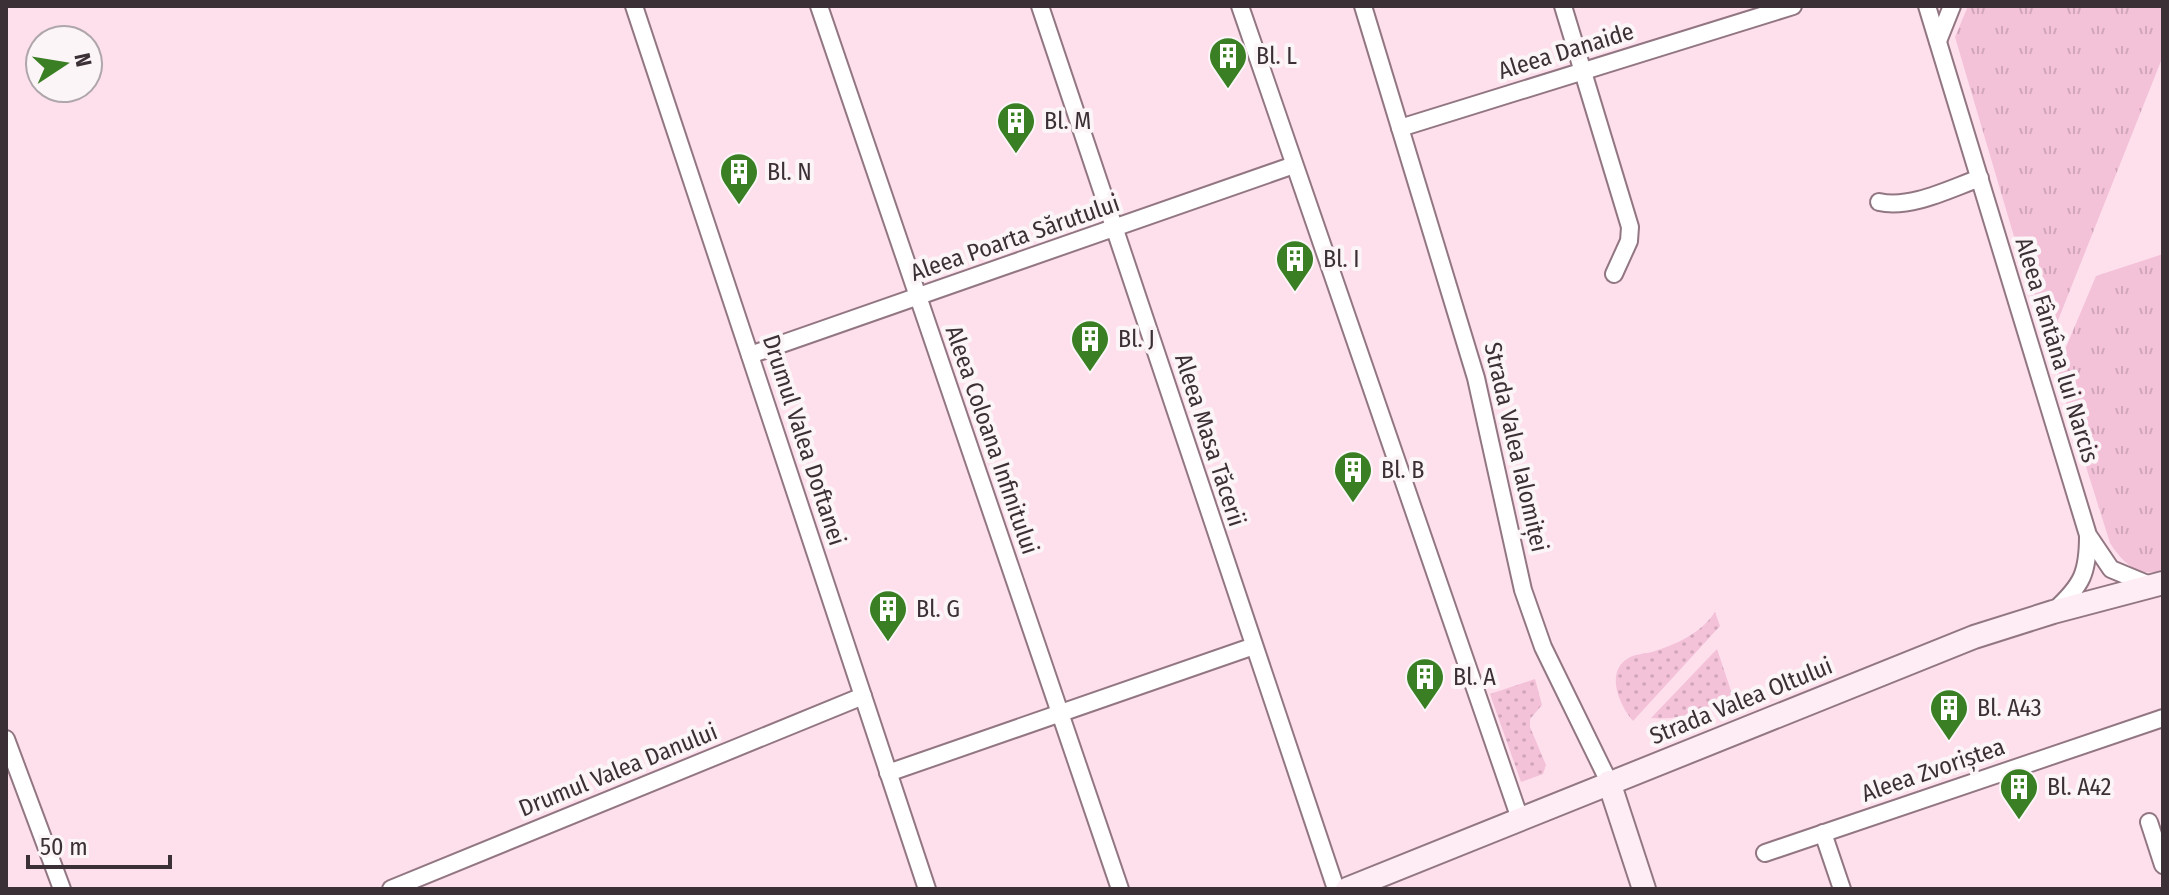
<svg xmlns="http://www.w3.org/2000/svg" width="2169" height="895" font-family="'Fira Sans Condensed',sans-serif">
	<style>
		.grass { fill: url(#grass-tufts) }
		.park { fill: url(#park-dots) }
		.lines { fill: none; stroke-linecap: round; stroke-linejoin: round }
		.minor-casing { stroke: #927783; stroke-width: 20 }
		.secondary-casing { stroke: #927783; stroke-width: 26 }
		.minor { stroke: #fff; stroke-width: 16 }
		.secondary { stroke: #feedf5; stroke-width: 22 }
		.labels { text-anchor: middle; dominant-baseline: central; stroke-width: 8; stroke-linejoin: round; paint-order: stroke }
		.street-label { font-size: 24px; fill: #3b3035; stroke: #fbf5f8 }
		.poi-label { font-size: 24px; fill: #3b3035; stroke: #fbf5f8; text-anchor: start }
	</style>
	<defs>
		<pattern id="grass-tufts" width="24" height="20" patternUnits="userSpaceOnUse" patternTransform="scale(2)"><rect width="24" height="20" fill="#f3c1d8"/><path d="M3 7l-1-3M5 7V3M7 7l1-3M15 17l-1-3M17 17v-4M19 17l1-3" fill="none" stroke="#d1a6ba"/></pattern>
		<pattern id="park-dots" width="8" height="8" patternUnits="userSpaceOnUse" patternTransform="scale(2)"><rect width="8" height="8" fill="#f3c1d8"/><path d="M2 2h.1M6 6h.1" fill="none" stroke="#d1a6ba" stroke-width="1.8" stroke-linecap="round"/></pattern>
	</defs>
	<rect width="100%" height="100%" fill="#fee0ed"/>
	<g class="grass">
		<polygon points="1968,6 2163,6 2163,56 2047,348 1955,37"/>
		<path d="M2163 254V570C2139 579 2122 562 2110 543L2056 371 2096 276Z"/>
	</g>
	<g class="park">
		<path d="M1715 612 1720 626 1633 721C1620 706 1605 673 1627 659 1634 654 1644 654 1652 652 1677 644 1700 634 1715 612Z"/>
		<path d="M1717 649 1732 694C1706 709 1683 721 1651 718Z"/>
		<polygon points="1535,679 1542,705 1530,719 1530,727 1546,765 1543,774 1521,782 1490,694"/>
	</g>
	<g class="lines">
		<defs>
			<g id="minor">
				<polyline points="634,6 927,889"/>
				<polyline points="819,6 1120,889"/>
				<polyline points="1040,6 1336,889"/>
				<polyline points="1240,6 1520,819"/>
				<polyline points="1363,6 1476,378 1523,590 1543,647 1609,782"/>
				<polyline points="1563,6 1630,227 1629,241 1614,274"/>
				<polyline points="1927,6 2088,535 2111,569 2152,586"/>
				<polyline points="1938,41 1952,6"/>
				<polyline points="1400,128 1793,6"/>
				<path d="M1879 202C1911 209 1949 189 1980 178"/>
				<polyline points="750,355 1294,165"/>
				<path d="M2055 610C2082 585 2088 573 2088 536"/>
				<polyline points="6,739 62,889"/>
				<polyline points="888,773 1254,646"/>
				<polyline points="2149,822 2163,865"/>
				<polyline points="1823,833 1842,889"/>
				<polyline points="1765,853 2163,718"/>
				<polyline points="391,889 863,696"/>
			</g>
			<g id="secondary">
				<polyline points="1609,782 1644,889"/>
				<polyline points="1347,889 1974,637 2053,612 2163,583"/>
			</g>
		</defs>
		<use href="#minor" class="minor-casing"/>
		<use href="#secondary" class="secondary-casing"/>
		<use href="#minor" class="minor"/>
		<use href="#secondary" class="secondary"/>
	</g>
	<defs>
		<symbol id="building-pin" viewBox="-11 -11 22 30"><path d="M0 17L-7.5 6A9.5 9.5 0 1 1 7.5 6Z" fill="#3a7f23" stroke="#fbf5f8"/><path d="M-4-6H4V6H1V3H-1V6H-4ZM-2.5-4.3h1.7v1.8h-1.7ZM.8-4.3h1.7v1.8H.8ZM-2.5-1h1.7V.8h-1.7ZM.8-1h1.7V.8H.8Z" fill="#fff"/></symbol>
	</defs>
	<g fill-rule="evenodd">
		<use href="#building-pin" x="1206" y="34" width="44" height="60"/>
		<use href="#building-pin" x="994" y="99" width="44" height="60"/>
		<use href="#building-pin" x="717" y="150" width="44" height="60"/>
		<use href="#building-pin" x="1273" y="237" width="44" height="60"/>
		<use href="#building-pin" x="1068" y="317" width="44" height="60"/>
		<use href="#building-pin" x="1331" y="448" width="44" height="60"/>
		<use href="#building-pin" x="866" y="587" width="44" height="60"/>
		<use href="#building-pin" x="1403" y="655" width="44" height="60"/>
		<use href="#building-pin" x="1927" y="686" width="44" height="60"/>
		<use href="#building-pin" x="1997" y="765" width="44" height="60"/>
	</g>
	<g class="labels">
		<g class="street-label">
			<text transform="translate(1566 51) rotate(-17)">Aleea Danaide</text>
			<text transform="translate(1015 238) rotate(-19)">Aleea Poarta Sărutului</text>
			<text transform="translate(2057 350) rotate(73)">Aleea Fântâna lui Narcis</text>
			<text transform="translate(804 440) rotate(72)">Drumul Valea Doftanei</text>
			<text transform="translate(992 440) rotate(71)">Aleea Coloana Infinitului</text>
			<text transform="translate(1210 440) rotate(72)">Aleea Masa Tăcerii</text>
			<text transform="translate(1516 447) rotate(77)">Strada Valea Ialomiței</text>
			<text transform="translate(1741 701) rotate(-22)">Strada Valea Oltului</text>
			<text transform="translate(618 770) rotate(-22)">Drumul Valea Danului</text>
			<text transform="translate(1933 770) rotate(-19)">Aleea Zvoriștea</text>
		</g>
		<g class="poi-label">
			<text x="1256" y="56">Bl. L</text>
			<text x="1044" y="121">Bl. M</text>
			<text x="767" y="172">Bl. N</text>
			<text x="1323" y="259">Bl. I</text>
			<text x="1118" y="339">Bl. J</text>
			<text x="1381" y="470">Bl. B</text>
			<text x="916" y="609">Bl. G</text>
			<text x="1453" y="677">Bl. A</text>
			<text x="1977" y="708">Bl. A43</text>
			<text x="2047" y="787">Bl. A42</text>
		</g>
	</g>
	<rect width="2169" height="895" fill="none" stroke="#3b3035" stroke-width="16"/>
	<g transform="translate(64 64) rotate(78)"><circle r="38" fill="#fbf5f8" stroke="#aea6aa" stroke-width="2"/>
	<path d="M0-6L14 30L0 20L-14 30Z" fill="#3a7f23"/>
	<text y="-12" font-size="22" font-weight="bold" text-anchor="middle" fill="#3b3035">N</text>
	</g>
	<path d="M28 855v12h142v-12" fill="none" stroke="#3b3035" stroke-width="4"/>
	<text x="40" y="855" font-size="24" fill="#3b3035" stroke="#fbf5f8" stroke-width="6" paint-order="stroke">50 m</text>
</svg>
